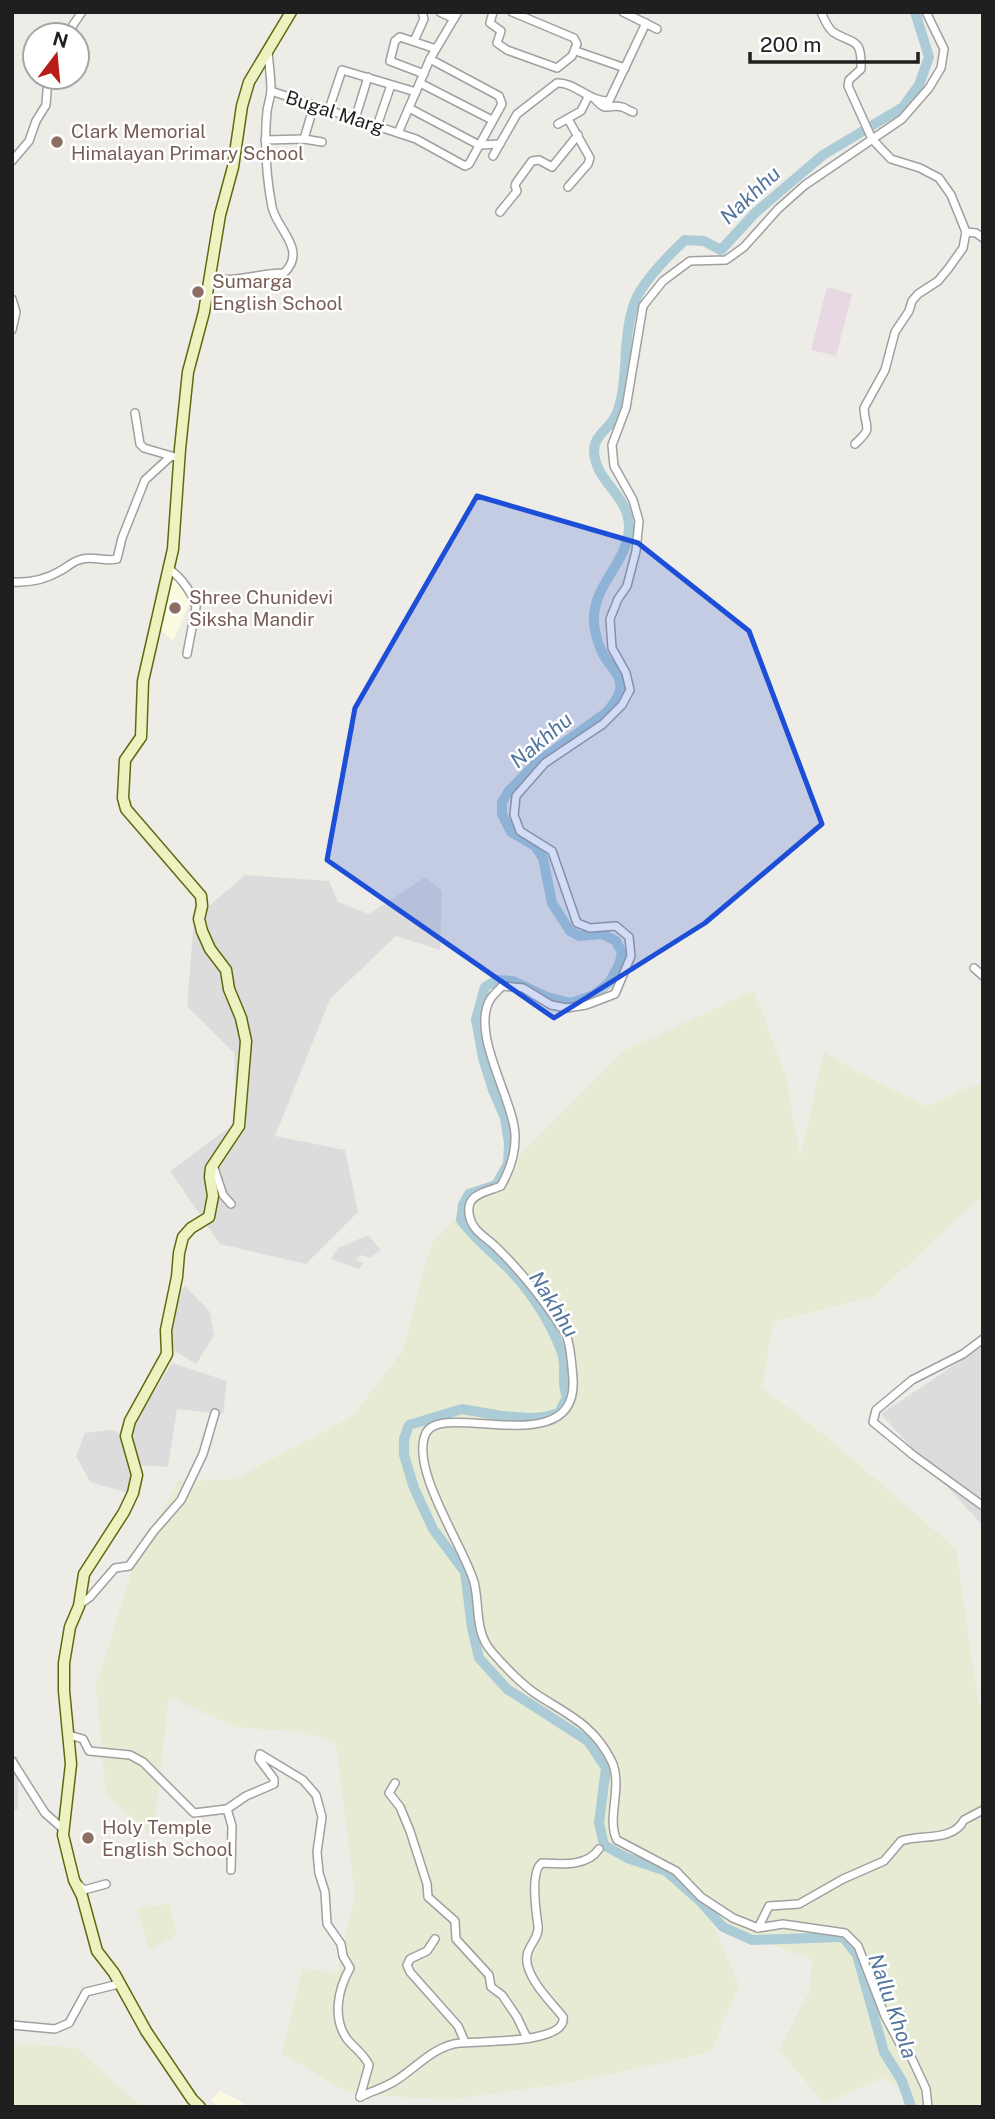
<svg xmlns="http://www.w3.org/2000/svg" width="995" height="2119" font-family="'Public Sans',sans-serif">
	<style>
		.residential { fill: #dcdcdc }
		.industrial { fill: #e7d8e3 }
		.education { fill: #fbfbe2 }
		.farmland { fill: #e8ebd3 }
		.lines { fill: none; stroke-linecap: round; stroke-linejoin: round }
		.river { stroke: #abccd7; stroke-width: 10 }
		.street-casing { stroke: #a0a0a0; stroke-width: 10 }
		.secondary-casing { stroke: #5d6a11; stroke-width: 13 }
		.street { stroke: #fff; stroke-width: 7 }
		.secondary { stroke: #eef2c0; stroke-width: 10 }
		.marked { fill: #1d4ed8; fill-opacity: 0.2; stroke: #1d4ed8; stroke-width: 5; stroke-linejoin: round }
		.education-dot { fill: #8d6e63; stroke: #fff; stroke-width: 2.5 }
		.labels { text-anchor: middle; dominant-baseline: central; stroke-width: 5; stroke-linejoin: round; paint-order: stroke }
		.street-label { font-size: 19px; fill: #1f1f1f; stroke: #fff }
		.education-label { font-size: 19px; fill: #785e54; stroke: #fff; text-anchor: start }
		.water-label { font-size: 21px; font-style: italic; fill: #52759d; stroke: #fff }
	</style>
	<rect width="100%" height="100%" fill="#eeece6"/>
	<g class="residential">
		<polygon points="245,875 329,881 338,902 369,914 425,877 442,891 440,950 396,936 330,999 275,1136 345,1150 358,1212 306,1264 220,1244 170,1171 237,1122 234,1053 187,1006 194,919"/>
		<polygon points="368,1235 381,1250 370,1258 361,1255 356,1260 364,1263 359,1269 331,1259 338,1248"/>
		<polygon points="185,1286 210,1312 214,1336 196,1364 173,1350 168,1315 174,1295"/>
		<polygon points="983,1346 983,1526 881,1414"/>
		<polygon points="172,1363 227,1381 223,1414 177,1409 168,1467 136,1465 132,1494 90,1482 76,1456 85,1433 113,1430 132,1440 138,1418"/>
		<polygon points="18,1756 18,1809 12,1811 12,1757"/>
	</g>
	<polygon class="industrial" points="827,287 852,294 836,356 811,350"/>
	<g class="education">
		<polygon points="174,573 190,602 173,642 157,625 167,585"/>
		<polygon points="220,2091 242,2102 247,2107 219,2107 211,2100"/>
	</g>
	<g class="farmland">
		<polygon points="754,990 786,1077 800,1157 824,1052 878,1083 927,1107 983,1081 983,1195 874,1296 773,1322 762,1388 827,1437 956,1549 978,1701 983,1708 983,2107 906,2107 906,2093 883,2078 824,2103 779,2050 810,1990 812,1959 712,1923 739,1985 711,2052 575,2082 448,2100 349,2093 282,2054 302,1968 337,1973 355,1894 336,1743 301,1732 235,1727 169,1697 153,1836 106,1795 96,1686 133,1567 178,1481 235,1479 353,1416 403,1350 431,1244 624,1051"/>
		<polygon points="169,1903 177,1934 150,1950 137,1909"/>
		<polygon points="12,2043 76,2048 142,2107 12,2107"/>
	</g>
	<g class="lines">
		<path class="river" d="M911 2107 902 2081 884 2052 857 1955 843 1937 752 1940 723 1927 700 1901 666 1871 627 1858 604 1845 599 1823 606 1768 588 1741 507 1689 479 1658 472 1628 465 1572 433 1529 414 1488 404 1455V1439L409 1425 462 1409 502 1416 530 1418 544 1417 559 1413 567 1397C560 1381 568 1366 561 1350 549 1320 530 1290 507 1267 491 1251 474 1238 461 1220L463 1205 469 1194 496 1185 508 1164 509 1143 505 1118 493 1090 483 1058 476 1019 485 987 497 980 513 981 547 997 571 1003 594 995 609 983 619 965 622 953 616 941 602 934 579 936 570 931 552 903 543 858 535 846 511 832 502 814V802L508 792 536 763 607 712C612 705 619 698 620 689 623 675 607 664 602 652 597 642 593 626 594 616 596 582 628 562 629 527 629 495 596 483 594 452 593 436 609 429 615 417 624 401 625 367 626 349 627 336 629 320 633 307 639 285 669 255 685 240L704 241 721 250 755 213 823 155 903 107 919 85 929 57 915 12"/>
		<defs>
			<g id="street">
				<polyline points="440,12 454,19"/>
				<polyline points="493,12 490,23 501,31 497,43 507,50 557,68 572,56 577,44 574,38 512,12"/>
				<polyline points="623,12 657,29"/>
				<path d="M821 12C824 19 827 27 833 32 853 45 862 36 861 69L849 80 848 86 872 139 891 159 920 168 939 178 951 195 966 232 963 248 948 269 938 281 918 294 912 301 909 311 895 332 885 370 864 408C865 431 874 426 855 444"/>
				<path d="M926 12 944 49 941 68 929 88 902 119 805 185 778 209 744 247 726 260 690 261 663 281 643 306 626 408 612 445 614 466 633 500 639 521 636 551 627 586 618 599 610 619 612 648 626 673 630 690 622 705 603 724 545 763 516 796 514 815 520 831 552 851 577 923 590 928 616 926 629 937 631 956 615 994 586 1005 567 1008 551 1005 523 988 502 986C499 990 494 994 491 998 469 1032 513 1098 515 1134 516 1153 510 1170 501 1186 492 1190 474 1193 470 1203 467 1211 470 1222 475 1228 480 1235 489 1240 495 1246 518 1268 538 1293 556 1319 559 1325 565 1331 567 1337 571 1349 572 1367 573 1379 578 1463 442 1400 426 1433 409 1468 463 1545 474 1582 480 1605 474 1632 492 1652 505 1667 522 1685 539 1696 569 1715 595 1726 612 1762 623 1787 606 1819 617 1840L676 1871 701 1897 733 1918 758 1928 783 1924 845 1933 858 1946 885 2016 900 2044 912 2059 926 2089 928 2107"/>
				<polyline points="70,35 73,25 82,12"/>
				<polyline points="414,41 424,19 422,12"/>
				<polyline points="576,51 625,68"/>
				<polyline points="424,74 390,61 395,41 400,37 436,49"/>
				<polyline points="420,83 492,120"/>
				<polyline points="271,91 416,139 465,166 469,164 502,104 499,96 430,59"/>
				<path d="M595 99C607 114 609 103 622 107 626 108 629 111 633 112"/>
				<polyline points="409,108 479,145 500,144"/>
				<polyline points="329,109 342,70 416,92"/>
				<polyline points="355,119 368,77"/>
				<polyline points="558,124 581,111 588,97"/>
				<polyline points="377,126 391,85"/>
				<polyline points="398,133 430,59 458,12"/>
				<polyline points="304,139 314,105"/>
				<polyline points="265,140 304,139 322,142"/>
				<path d="M493 156 517 114 557 83C575 82 589 102 609 101L646 23"/>
				<polyline points="12,161 29,141 36,121 46,105 48,77"/>
				<polyline points="568,187 588,164 590,158 568,119"/>
				<polyline points="500,212 517,191 515,186 516,183 532,161 539,160 552,167 578,135"/>
				<polyline points="966,232 976,233 983,238"/>
				<path d="M210 278C237 283 259 273 284 273 308 250 277 230 272 207 266 175 264 143 267 111 268 104 271 96 271 90 271 77 269 64 268 52"/>
				<polyline points="12,299 16,312 12,330"/>
				<polyline points="135,413 140,444 144,448 175,457"/>
				<path d="M170 570C181 577 193 594 196 607L187 654"/>
				<path d="M12 582C30 583 45 580 60 571 66 568 72 562 79 560 92 555 104 562 117 559L122 538 145 480 170 457"/>
				<polyline points="974,968 983,976"/>
				<polyline points="213,1165 223,1195 231,1204"/>
				<polyline points="983,1339 963,1354 912,1380 876,1410 873,1422 913,1455 983,1506"/>
				<polyline points="79,1605 90,1597 115,1568 129,1566 154,1531 181,1500 203,1454 215,1413"/>
				<path d="M69 1735 83 1739 89 1751 130 1755 143 1762 194 1813 227 1809 246 1796 274 1784V1779L259 1759 260 1754 303 1780 316 1795 322 1817 317 1852 319 1873 325 1892 327 1924 341 1944 343 1956 350 1968C338 1989 332 2018 347 2039 354 2048 364 2054 369 2065L360 2097"/>
				<polyline points="12,1761 45,1813 63,1829"/>
				<polyline points="395,1783 389,1793 400,1807 410,1831 427,1884 428,1897 455,1921 456,1939 489,1975 491,1987 502,1995 517,2017 527,2038"/>
				<polyline points="227,1809 232,1826 231,1870"/>
				<polyline points="79,1885 84,1890 106,1884"/>
				<path d="M758 1928 769 1906 799 1904 843 1879 884 1861 901 1841C920 1834 953 1842 964 1820L983 1810"/>
				<polyline points="435,1939 427,1951 410,1959 407,1965 410,1972 458,2026 465,2042"/>
				<polyline points="12,2025 55,2029 69,2023 86,1992 119,1984"/>
				<path d="M360 2097C372 2091 384 2088 395 2081 416 2068 435 2045 460 2043 479 2041 568 2044 563 2017 551 2002 534 1986 528 1967 522 1947 540 1941 538 1926 536 1912 530 1871 542 1863 561 1864 587 1867 599 1849"/>
			</g>
			<polyline id="secondary" points="200,2107 192,2099 146,2031 114,1973 97,1951 82,1896 74,1880 63,1835 71,1764 64,1691 64,1663 70,1627 79,1606 84,1574 124,1512 133,1493 137,1475 126,1436 130,1421 167,1354 166,1330 177,1277 179,1253 183,1237 191,1228 209,1217 213,1196 210,1177 211,1168 239,1126 246,1041 241,1018 229,989 226,970 210,949 202,931 199,919 202,906 201,896 126,809 123,798 125,760 141,737 143,681 173,549 180,449 188,372 204,312 220,215 233,167 242,106 249,82 291,12"/>
		</defs>
		<use href="#street" class="street-casing"/>
		<use href="#secondary" class="secondary-casing"/>
		<use href="#street" class="street"/>
		<use href="#secondary" class="secondary"/>
	</g>
	<path class="marked" d="M477 496 638 543 749 631 822 824 705 923 554 1018 327 860 355 708Z"/>
	<g class="education-dot">
		<circle cx="57" cy="142" r="7"/>
		<circle cx="198" cy="292" r="7"/>
		<circle cx="175" cy="608" r="7"/>
		<circle cx="88" cy="1838" r="7"/>
	</g>
	<g class="labels">
		<g class="street-label">
			<text transform="translate(335 112) rotate(18)">Bugal Marg</text>
		</g>
		<g class="education-label">
			<text x="71" y="131">Clark Memorial<tspan x="71" dy="22">Himalayan Primary School</tspan></text>
			<text x="212" y="281">Sumarga<tspan x="212" dy="22">English School</tspan></text>
			<text x="189" y="597">Shree Chunidevi<tspan x="189" dy="22">Siksha Mandir</tspan></text>
			<text x="102" y="1827">Holy Temple<tspan x="102" dy="22">English School</tspan></text>
		</g>
		<g class="water-label">
			<text transform="translate(750 195) rotate(-43)">Nakhhu</text>
			<text transform="translate(541 740) rotate(-40)">Nakhhu</text>
			<text transform="translate(554 1304) rotate(58)">Nakhhu</text>
			<text transform="translate(893 2006) rotate(71)">Nallu Khola</text>
		</g>
	</g>
	<rect width="995" height="2119" fill="none" stroke="#1f1f1f" stroke-width="28"/>
	<g transform="translate(56 56) rotate(16)"><circle r="33" fill="#ffffff" stroke="#a5a5a5" stroke-width="2"/>
	<path d="M0-5L12 26L0 18L-12 26Z" fill="#b71c16"/>
	<text y="-10" font-size="19" font-weight="bold" text-anchor="middle" fill="#1f1f1f">N</text>
	</g>
	<path d="M750 52v10h168v-10" fill="none" stroke="#1f1f1f" stroke-width="3.5"/>
	<text x="760" y="52" font-size="21" fill="#1f1f1f" stroke="#ffffff" stroke-width="5" paint-order="stroke">200 m</text>
</svg>
